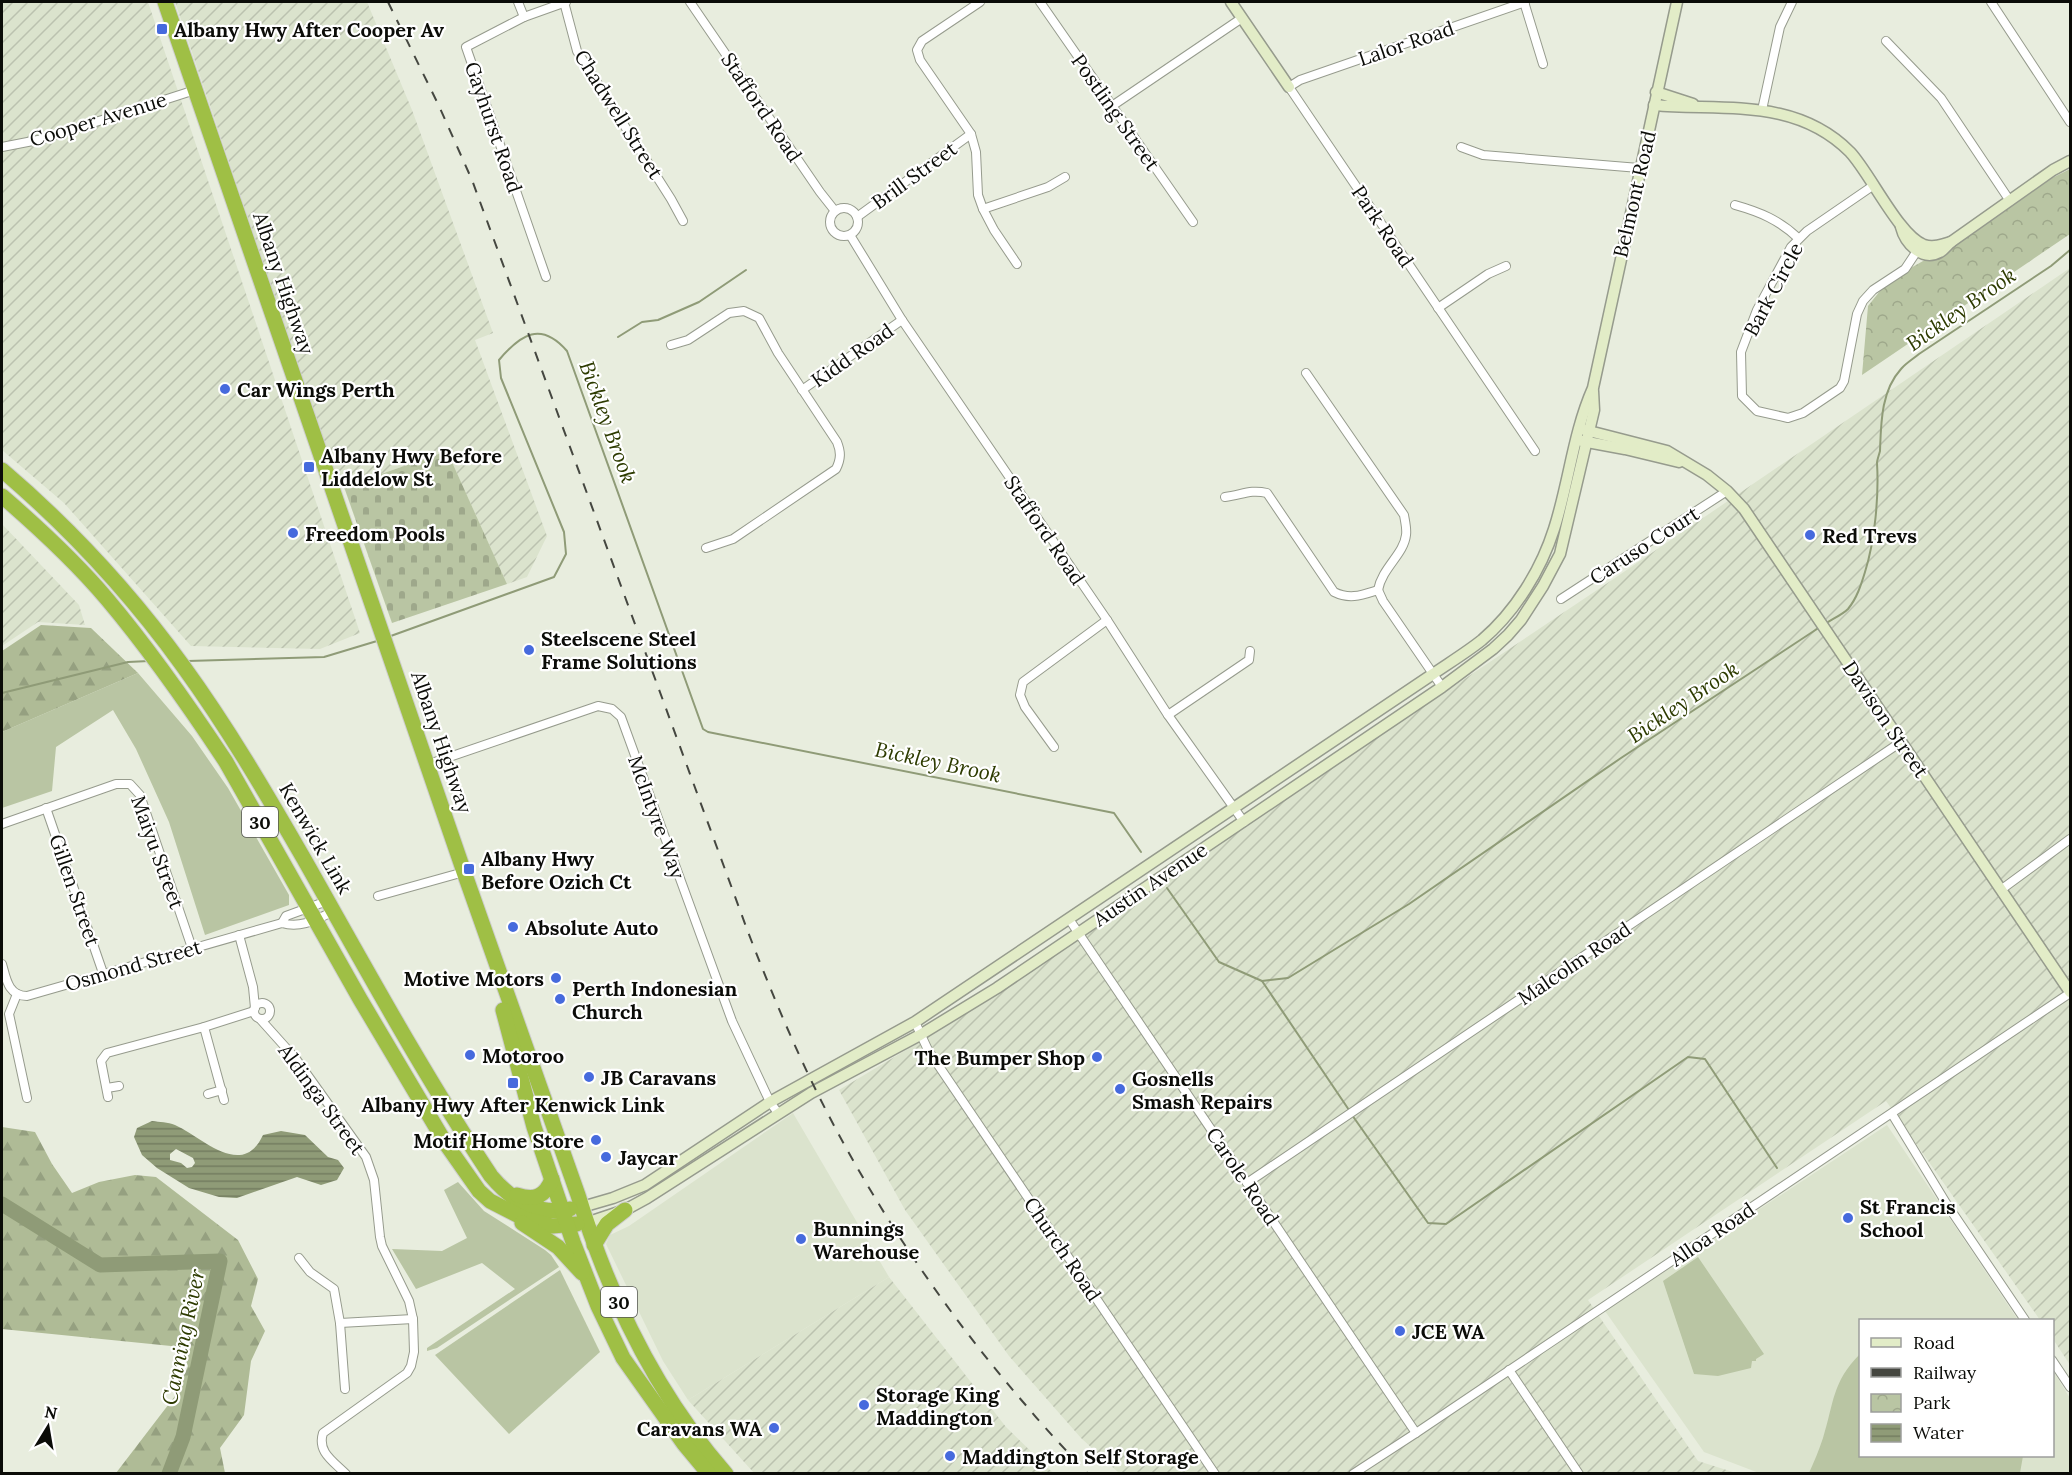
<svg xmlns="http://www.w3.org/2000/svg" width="2072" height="1475" font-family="Lora,serif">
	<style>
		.built { fill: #dbe3cd }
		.industrial { fill: url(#industrial-furrows) }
		.green { fill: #b9c5a3 }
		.forest { fill: url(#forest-firs) }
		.cemetery { fill: url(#cemetery-stones) }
		.park { fill: url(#park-crowns) }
		.water { fill: url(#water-rules); fill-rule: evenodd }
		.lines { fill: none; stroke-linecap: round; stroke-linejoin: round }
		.stream { stroke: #8f9b77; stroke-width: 2 }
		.river { stroke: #8f9b77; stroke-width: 15 }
		.street-casing { stroke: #969b8d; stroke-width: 10 }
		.secondary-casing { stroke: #969b8d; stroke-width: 13 }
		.highway-casing { stroke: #cecece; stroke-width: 17 }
		.street { stroke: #fff; stroke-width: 8 }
		.secondary { stroke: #e2ecc7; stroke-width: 10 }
		.highway { stroke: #9fbf45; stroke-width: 15 }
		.rail { stroke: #454740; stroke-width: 2; stroke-dasharray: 10 10; stroke-linecap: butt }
		.poi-dot { fill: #466add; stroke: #fff; stroke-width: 2 }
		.labels { text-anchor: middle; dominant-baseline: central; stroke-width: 4.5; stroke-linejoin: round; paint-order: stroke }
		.shield { fill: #fff; stroke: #545552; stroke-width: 1.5 }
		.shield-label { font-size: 18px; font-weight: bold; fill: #0b0c08 }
		.poi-label { font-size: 20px; font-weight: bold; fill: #0b0c08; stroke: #fff; text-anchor: start }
		.street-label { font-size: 20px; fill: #0b0c08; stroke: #fff }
		.water-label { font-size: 21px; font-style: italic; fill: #2d3b00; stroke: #fff }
	</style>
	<defs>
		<pattern id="industrial-furrows" width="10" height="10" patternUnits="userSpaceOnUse" patternTransform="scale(1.5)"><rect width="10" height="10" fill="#dbe3cd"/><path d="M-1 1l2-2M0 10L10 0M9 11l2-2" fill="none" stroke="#bbc2af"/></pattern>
		<pattern id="forest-firs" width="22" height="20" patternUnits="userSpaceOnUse" patternTransform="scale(1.5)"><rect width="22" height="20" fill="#afbb96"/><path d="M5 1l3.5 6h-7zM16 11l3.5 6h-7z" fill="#95a080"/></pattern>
		<pattern id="cemetery-stones" width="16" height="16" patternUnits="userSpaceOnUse" patternTransform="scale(1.5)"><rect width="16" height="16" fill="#b9c5a3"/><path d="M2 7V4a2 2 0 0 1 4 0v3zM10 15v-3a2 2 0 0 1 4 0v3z" fill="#9ea88b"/></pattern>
		<pattern id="park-crowns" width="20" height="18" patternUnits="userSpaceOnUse" patternTransform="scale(1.5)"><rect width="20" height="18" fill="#b9c5a3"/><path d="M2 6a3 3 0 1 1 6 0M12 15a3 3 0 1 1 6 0" fill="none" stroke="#9ea88b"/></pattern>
		<pattern id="water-rules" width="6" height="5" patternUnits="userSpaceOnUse" patternTransform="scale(1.5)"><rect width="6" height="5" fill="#8f9b77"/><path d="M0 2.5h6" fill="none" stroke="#737d60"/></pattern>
	</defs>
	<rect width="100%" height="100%" fill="#e8edde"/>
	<g class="built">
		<polygon points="793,1113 889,1277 688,1400 663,1361 606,1244 610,1235 629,1226"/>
		<polygon points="1887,1125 2018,1320 1860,1320 1860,1456 2052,1456 2053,1371 2070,1398 2070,1473 1759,1473 1704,1452 1605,1311"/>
	</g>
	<g class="industrial">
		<polygon points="2,2 148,2 360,633 320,649 191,646 64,503 2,450"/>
		<polygon points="175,2 367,2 412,110 493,333 475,340 547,536 527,577 507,584 447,451 344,487 332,466"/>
		<polygon points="2070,268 2070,1365 2053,1339 2052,1320 2040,1320 1886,1101 1588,1300 1698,1461 1736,1473 1119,1473 1081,1438 1009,1356 905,1210 839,1090 953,1022 1612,580"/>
		<polygon points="2,524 79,605 85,625 38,622 2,646"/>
		<polygon points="889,1277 1006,1427 1053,1473 754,1473 688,1400"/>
	</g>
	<g class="green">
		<polygon points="138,673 192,736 228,788 289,895 289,905 205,935 169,822 136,749 113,710 56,747 52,791 2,808 2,732"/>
		<polygon points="458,1182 484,1211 545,1250 551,1255 559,1267 437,1348 427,1351 427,1348 515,1289 482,1263 416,1289 392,1249 442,1251 467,1238 444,1190"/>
		<polygon points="1698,1257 1764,1354 1756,1359 1756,1361 1752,1361 1751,1368 1718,1376 1694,1374 1663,1281"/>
		<polygon points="560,1270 600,1352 509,1434 435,1355"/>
		<path d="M1860 1354V1456H2023L2020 1473H1809C1814 1462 1819 1450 1823 1438 1834 1403 1832 1382 1860 1354Z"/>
	</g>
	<g class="forest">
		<polygon points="41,625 91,628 138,673 2,732 2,651"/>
		<polygon points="2,1127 35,1132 52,1164 72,1193 99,1182 135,1175 156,1177 238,1240 258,1279 251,1306 265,1331 251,1361 244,1415 220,1448 225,1473 116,1473 175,1396 188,1366 181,1347 2,1329"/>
	</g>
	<polygon class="cemetery" points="447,451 507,584 392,623 344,487"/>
	<polygon class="park" points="2070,169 2070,234 1862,375 1868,306 1888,281 1979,229 2052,178"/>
	<path class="water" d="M152 1121C159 1122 168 1122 175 1125 202 1137 242 1180 263 1135L281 1131 305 1135 328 1157 338 1160 344 1168 337 1180 321 1185 297 1177 237 1198 219 1197 189 1188 157 1168 142 1155 134 1137 137 1128ZM176 1149 193 1158 195 1163 192 1167 187 1168 181 1163 170 1160V1154Z"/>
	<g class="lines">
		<g class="stream">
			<polyline points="618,337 642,322 658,320 699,302 746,270"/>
			<path d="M1825 624C1832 619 1842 615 1848 609 1857 598 1861 585 1865 572 1875 540 1879 496 1877 463 1877 460 1879 455 1880 451 1881 423 1881 391 1901 369 1906 363 1913 359 1919 354L2051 266 2070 250"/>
			<path d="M388 637 554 577 566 554 564 532 501 378 499 360C521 334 541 321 567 351L703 729 708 732 1114 813 1141 852"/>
			<polyline points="188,661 324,657 377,641"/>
			<polyline points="2,693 128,662 149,661"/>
			<polyline points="1167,888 1219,962 1262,981 1288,978 1409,904 1621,758 1820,627"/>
			<polyline points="1262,981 1349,1110"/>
			<polyline points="1352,1115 1428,1223 1446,1224 1688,1057 1705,1059 1777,1168"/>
		</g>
		<polyline class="river" points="2,1204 100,1265 220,1261 183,1437 169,1474"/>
		<defs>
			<g id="street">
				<polyline points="518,2 524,17"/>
				<polyline points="564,2 577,51 671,199 683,221"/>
				<polyline points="690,2 820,192 835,211"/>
				<polyline points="980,2 922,41 917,50 920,60 971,134 976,152 978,195 983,209 994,230 1017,264"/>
				<polyline points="1040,2 1193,222"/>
				<polyline points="1524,2 1543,64"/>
				<polyline points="1525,2 1300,80 1289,87 1535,451"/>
				<polyline points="1991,2 2070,122"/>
				<polyline points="1886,41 1941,98 2010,201"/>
				<polyline points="1112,106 1242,18"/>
				<polyline points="1762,110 1780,27 1792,2"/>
				<polyline points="2,147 43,139 195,90"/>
				<polyline points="1461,147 1483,155 1639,168"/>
				<polyline points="1874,185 1807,231 1791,247 1757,310 1741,352 1742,396 1757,411 1788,418 1803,413 1840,388 1844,381 1857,314 1863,301 1873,290 1905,269 1919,248"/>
				<path d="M1735 205C1760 212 1779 220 1798 238"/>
				<circle cx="844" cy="222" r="14"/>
				<polyline points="983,209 1048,187 1065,177"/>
				<polyline points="857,217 971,134"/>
				<polyline points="850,235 902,320 1107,620 1168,715 1244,822"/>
				<polyline points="546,277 466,47 524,17 566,2"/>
				<polyline points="1438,308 1488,274 1506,266"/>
				<path d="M671 345 688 340 729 313 744 311 759 318 778 353 837 442C841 452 841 459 836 469L733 539 706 548"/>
				<path d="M1306 373 1404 515C1405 521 1407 529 1406 535 1404 554 1382 568 1378 590"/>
				<polyline points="802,390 902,320"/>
				<path d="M1225 497C1242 495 1250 489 1267 493L1334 592C1350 600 1362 595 1378 590L1383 601 1442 687"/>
				<polyline points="1561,599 1727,491"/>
				<polyline points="1168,715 1249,660 1250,651"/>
				<polyline points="1054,747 1025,707 1020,695 1023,682 1107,620"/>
				<polyline points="426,765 598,706 612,709 621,717 732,1021 770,1102 778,1113"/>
				<polyline points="46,808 103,973"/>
				<polyline points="2,824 116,784 130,784 140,795 192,948"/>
				<polyline points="2002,889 2070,839"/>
				<polyline points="378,896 464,872"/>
				<polyline points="1069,919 1416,1433"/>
				<polyline points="282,923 286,916 327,901"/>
				<polyline points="239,935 253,987 255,1008"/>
				<path d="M2 964C6 978 8 996 27 996L282 923C301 929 317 919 334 911"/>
				<polyline points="17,994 9,1014 27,1098"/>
				<circle cx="262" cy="1011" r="8"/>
				<path d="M261 1020 296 1059 366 1157 374 1180 380 1237 382 1246 409 1301 413 1319 414 1352 411 1366 407 1373 323 1433C317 1452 333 1461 346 1474"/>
				<polyline points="915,1022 928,1050 1215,1474"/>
				<polyline points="204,1027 224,1100"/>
				<polyline points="107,1088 119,1086"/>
				<polyline points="208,1094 222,1090"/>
				<polyline points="108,1097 101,1061 107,1053 204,1027 254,1011"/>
				<polyline points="1892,1114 1946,1203 2025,1320"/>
				<polyline points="1247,1183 1901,742"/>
				<polyline points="299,1258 310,1272 334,1289 340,1323 345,1389"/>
				<polyline points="340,1323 413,1319"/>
				<polyline points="2052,1360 2070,1387"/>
				<polyline points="1509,1370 1579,1474"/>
				<polyline points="1353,1474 1416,1433 2070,993"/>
			</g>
			<g id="secondary">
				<polyline points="1231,2 1289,87"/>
				<polyline points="1656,92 1693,104"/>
				<path d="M1654 105C1723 111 1795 97 1850 152 1870 173 1899 236 1924 245 1933 248 1942 245 1951 242"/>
				<path d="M1901 227C1905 243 1922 262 1940 252 1944 250 1947 245 1951 242L2053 170 2070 161"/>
				<polyline points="1585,430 1667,451 1707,475 1727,491 1744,509 2070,992"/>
				<polyline points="1582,441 1625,449 1679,462"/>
				<path d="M582 1207 613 1198 645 1185 770 1102 915 1022 1433 674C1449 663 1467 652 1482 640 1515 612 1541 570 1554 529 1569 483 1573 433 1593 388L1677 2"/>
				<polyline points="586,1223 625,1210 647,1198 811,1093 920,1035 997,988 1442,687 1493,649 1508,635 1521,620 1543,586 1560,554 1594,410 1593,391"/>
			</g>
			<g id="highway">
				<path d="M165 2 464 872 578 1195C609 1296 656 1394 726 1474"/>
				<path d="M2 470C70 528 131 594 183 666 228 728 266 793 304 859 364 965 423 1074 491 1176 511 1200 537 1216 570 1209"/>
				<path d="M2 496C39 528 75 561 107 599 150 650 189 706 226 762L360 999 446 1144 479 1191 490 1201 525 1219 552 1226 577 1224"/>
				<polyline points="503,1010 534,1127 573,1242 598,1306 623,1358 684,1444 709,1474"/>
				<path d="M517 1195C534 1201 545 1197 552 1179"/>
				<polyline points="522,1223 558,1247 582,1273"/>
				<polyline points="594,1245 607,1224 625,1210"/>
			</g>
		</defs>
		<use href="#street" class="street-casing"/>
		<use href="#secondary" class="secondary-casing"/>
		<use href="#highway" class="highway-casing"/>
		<use href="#street" class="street"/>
		<use href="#secondary" class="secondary"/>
		<use href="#highway" class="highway"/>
		<path class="rail" d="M388 2 439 106 472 180 748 932C767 981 787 1030 810 1078 866 1195 945 1313 1030 1410 1048 1432 1069 1453 1088 1474"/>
	</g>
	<g class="poi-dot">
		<rect x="156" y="23" width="12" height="12" rx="3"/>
		<circle cx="225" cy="389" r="6"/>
		<rect x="303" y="461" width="12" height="12" rx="3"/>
		<circle cx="293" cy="533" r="6"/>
		<circle cx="1810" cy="535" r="6"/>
		<circle cx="529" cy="650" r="6"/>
		<rect x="463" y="863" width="12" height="12" rx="3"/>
		<circle cx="513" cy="927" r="6"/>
		<circle cx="556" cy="978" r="6"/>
		<circle cx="560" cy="999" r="6"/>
		<circle cx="470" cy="1055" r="6"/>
		<circle cx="1097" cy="1057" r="6"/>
		<circle cx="589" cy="1077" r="6"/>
		<rect x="507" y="1077" width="12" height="12" rx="3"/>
		<circle cx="1120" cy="1089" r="6"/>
		<circle cx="596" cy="1140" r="6"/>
		<circle cx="606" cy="1157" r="6"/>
		<circle cx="1848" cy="1218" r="6"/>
		<circle cx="801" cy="1239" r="6"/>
		<circle cx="1400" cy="1331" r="6"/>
		<circle cx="864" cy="1405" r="6"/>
		<circle cx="774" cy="1428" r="6"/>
		<circle cx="950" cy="1456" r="6"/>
	</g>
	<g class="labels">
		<g class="shield">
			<rect x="242" y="807" width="36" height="30" rx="4.5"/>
			<rect x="601" y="1287" width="36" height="30" rx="4.5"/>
		</g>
		<g class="shield-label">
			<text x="260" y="822">30</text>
			<text x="619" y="1302">30</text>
		</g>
		<g class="poi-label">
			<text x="174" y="29">Albany Hwy After Cooper Av</text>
			<text x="237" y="389">Car Wings Perth</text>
			<text x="321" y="455">Albany Hwy Before<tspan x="321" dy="23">Liddelow St</tspan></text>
			<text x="305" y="533">Freedom Pools</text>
			<text x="1822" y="535">Red Trevs</text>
			<text x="541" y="638">Steelscene Steel<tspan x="541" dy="23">Frame Solutions</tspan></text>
			<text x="481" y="858">Albany Hwy<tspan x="481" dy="23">Before Ozich Ct</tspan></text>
			<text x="525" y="927">Absolute Auto</text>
			<text x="544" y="978" text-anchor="end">Motive Motors</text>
			<text x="572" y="988">Perth Indonesian<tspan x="572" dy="23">Church</tspan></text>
			<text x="482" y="1055">Motoroo</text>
			<text x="1085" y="1057" text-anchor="end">The Bumper Shop</text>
			<text x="601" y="1077">JB Caravans</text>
			<text x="1132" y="1078">Gosnells<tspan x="1132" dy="23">Smash Repairs</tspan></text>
			<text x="513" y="1104" text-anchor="middle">Albany Hwy After Kenwick Link</text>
			<text x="584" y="1140" text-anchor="end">Motif Home Store</text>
			<text x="618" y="1157">Jaycar</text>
			<text x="1860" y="1206">St Francis<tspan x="1860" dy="23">School</tspan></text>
			<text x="813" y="1228">Bunnings<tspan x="813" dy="23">Warehouse</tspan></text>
			<text x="1412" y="1331">JCE WA</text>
			<text x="876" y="1394">Storage King<tspan x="876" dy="23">Maddington</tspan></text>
			<text x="762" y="1428" text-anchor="end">Caravans WA</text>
			<text x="962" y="1456">Maddington Self Storage</text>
		</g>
		<g class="street-label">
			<text transform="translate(1406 43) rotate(-19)">Lalor Road</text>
			<text transform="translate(762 107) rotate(56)">Stafford Road</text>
			<text transform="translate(1116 112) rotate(55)">Postling Street</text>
			<text transform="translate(619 114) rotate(58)">Chadwell Street</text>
			<text transform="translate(98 119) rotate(-17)">Cooper Avenue</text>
			<text transform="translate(494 127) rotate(71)">Gayhurst Road</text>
			<text transform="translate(914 175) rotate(-36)">Brill Street</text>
			<text transform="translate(1634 194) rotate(-77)">Belmont Road</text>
			<text transform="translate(1383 226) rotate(56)">Park Road</text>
			<text transform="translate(284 283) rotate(71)">Albany Highway</text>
			<text transform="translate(1773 289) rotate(-62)">Bark Circle</text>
			<text transform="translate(852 355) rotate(-35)">Kidd Road</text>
			<text transform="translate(1045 530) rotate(56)">Stafford Road</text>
			<text transform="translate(1644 545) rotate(-33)">Caruso Court</text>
			<text transform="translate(1886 719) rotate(56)">Davison Street</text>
			<text transform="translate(442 742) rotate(71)">Albany Highway</text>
			<text transform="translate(657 817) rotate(70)">McIntyre Way</text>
			<text transform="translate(316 838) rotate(60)">Kenwick Link</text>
			<text transform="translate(158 852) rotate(70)">Maiyu Street</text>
			<text transform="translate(1150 884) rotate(-34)">Austin Avenue</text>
			<text transform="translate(75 890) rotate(71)">Gillen Street</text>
			<text transform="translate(1574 963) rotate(-34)">Malcolm Road</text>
			<text transform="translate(133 965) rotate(-16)">Osmond Street</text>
			<text transform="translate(322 1099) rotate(54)">Aldinga Street</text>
			<text transform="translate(1243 1176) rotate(56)">Carole Road</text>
			<text transform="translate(1712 1234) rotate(-34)">Alloa Road</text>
			<text transform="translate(1063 1249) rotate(56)">Church Road</text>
		</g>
		<g class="water-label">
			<text transform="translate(1961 309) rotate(-35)">Bickley Brook</text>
			<text transform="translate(608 422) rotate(70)">Bickley Brook</text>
			<text transform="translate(1683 702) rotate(-34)">Bickley Brook</text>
			<text transform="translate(938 762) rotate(12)">Bickley Brook</text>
			<text transform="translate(183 1337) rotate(-78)">Canning River</text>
		</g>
	</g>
	<rect width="2072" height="1475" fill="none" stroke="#0b0c08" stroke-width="6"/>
	<rect x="1859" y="1319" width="195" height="138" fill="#ffffff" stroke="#9d9e9c" stroke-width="1.5"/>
	<rect x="1871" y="1338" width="30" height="9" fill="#e2ecc7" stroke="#9d9e9c" stroke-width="1.5"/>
	<text x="1913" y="1349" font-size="18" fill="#0b0c08">Road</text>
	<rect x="1871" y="1368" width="30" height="9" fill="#454740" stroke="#9d9e9c" stroke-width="1.5"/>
	<text x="1913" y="1379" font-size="18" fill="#0b0c08">Railway</text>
	<rect x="1871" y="1394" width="30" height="18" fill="url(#park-crowns)" stroke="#9d9e9c" stroke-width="1.5"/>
	<text x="1913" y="1409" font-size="18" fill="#0b0c08">Park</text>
	<rect x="1871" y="1424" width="30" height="18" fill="url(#water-rules)" stroke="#9d9e9c" stroke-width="1.5"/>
	<text x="1913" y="1439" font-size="18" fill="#0b0c08">Water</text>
	<g transform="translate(48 1427) rotate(11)" stroke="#ffffff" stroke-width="4.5" paint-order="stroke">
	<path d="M0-4.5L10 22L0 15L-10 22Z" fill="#0b0c08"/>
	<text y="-9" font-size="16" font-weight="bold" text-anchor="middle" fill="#0b0c08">N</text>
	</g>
</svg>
